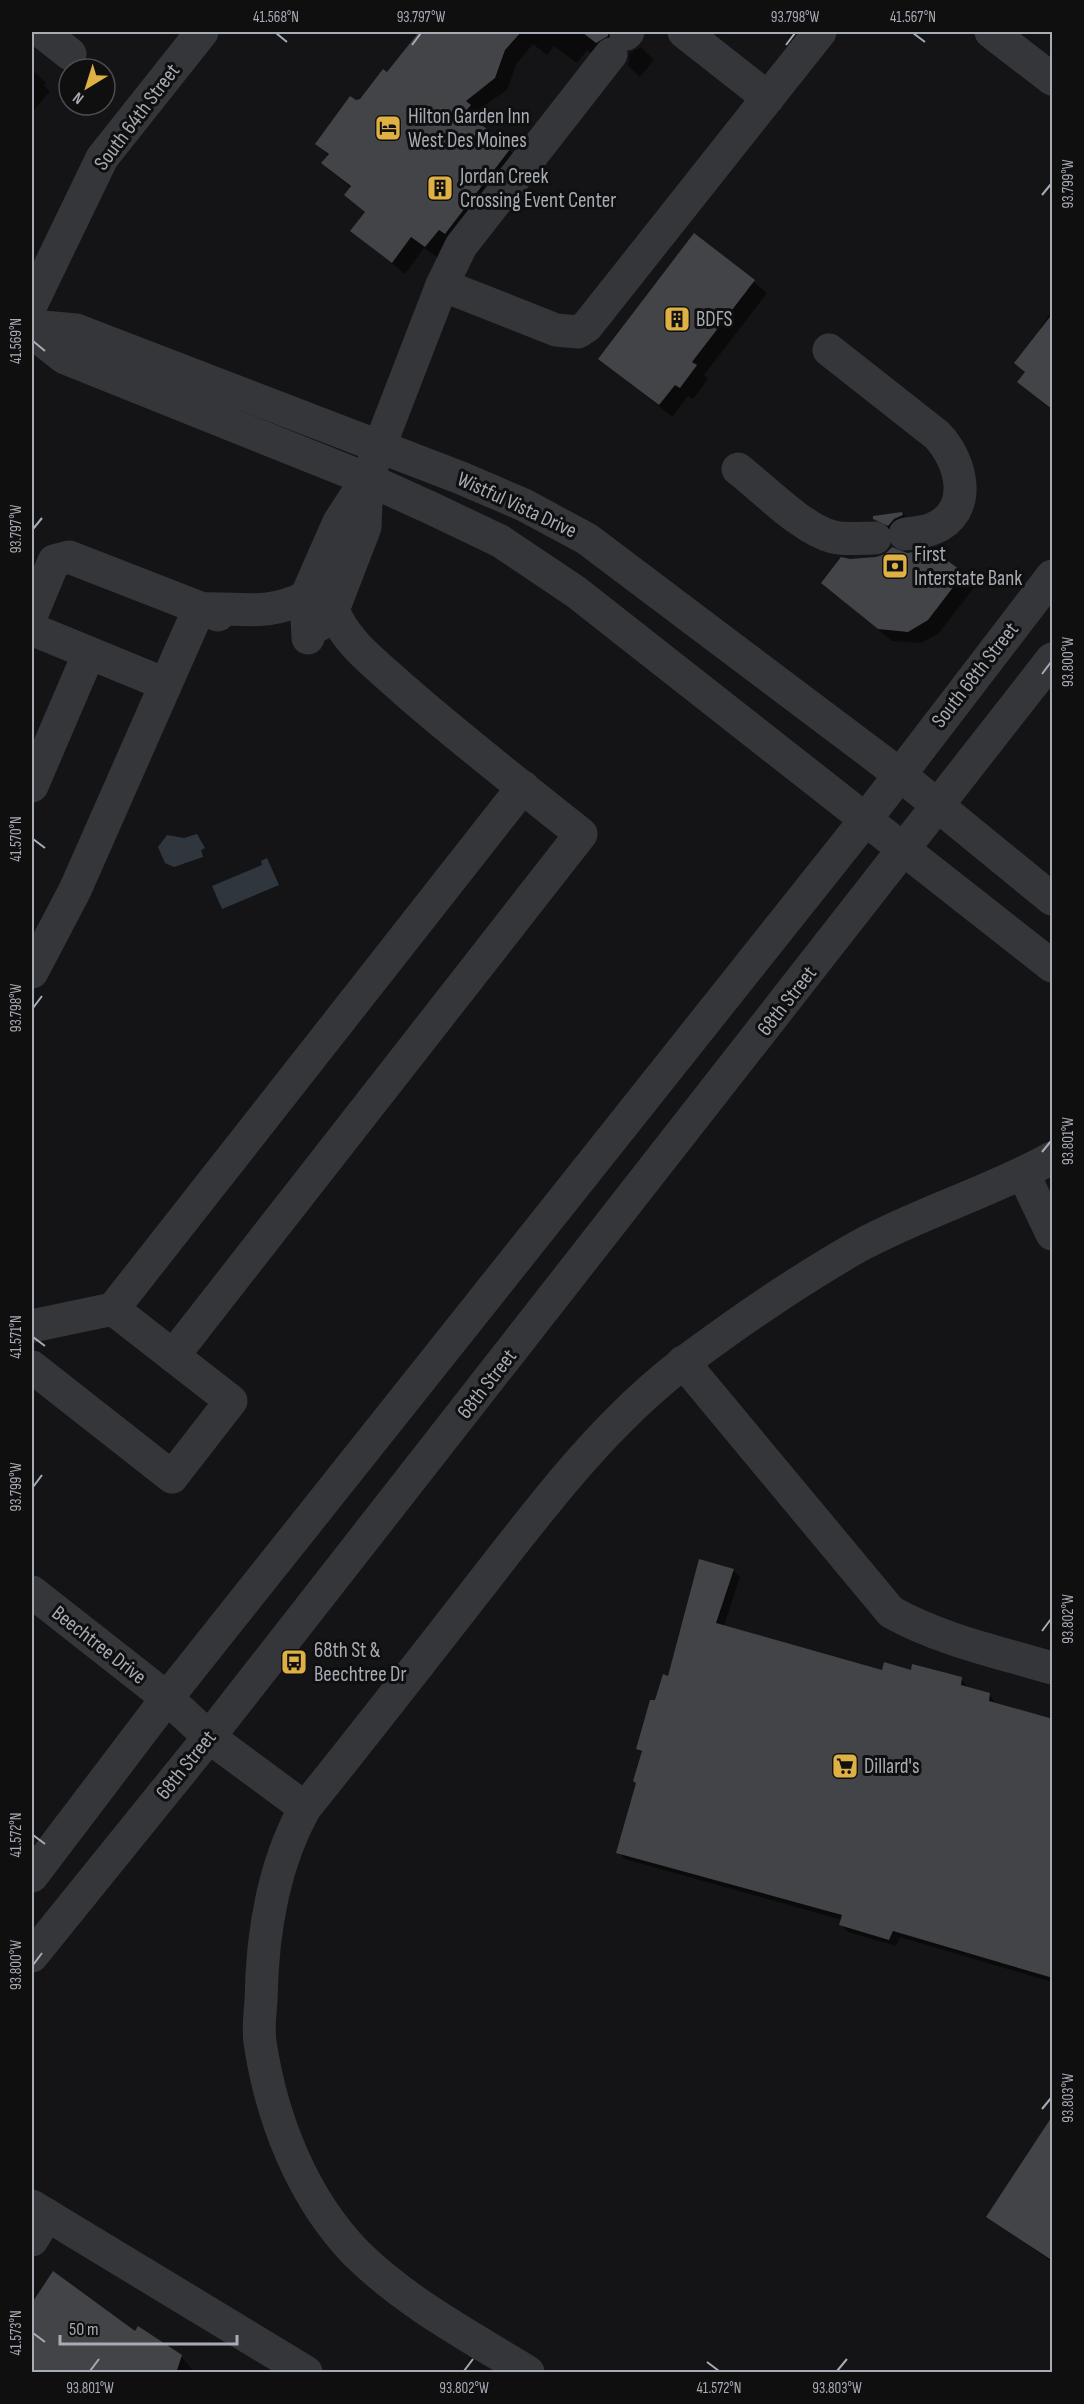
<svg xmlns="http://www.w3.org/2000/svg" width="1084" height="2404" font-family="'Sofia Sans Condensed',sans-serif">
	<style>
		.water { fill: #2f363d }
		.shadow { fill: #0007 }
		.building { fill: #434448 }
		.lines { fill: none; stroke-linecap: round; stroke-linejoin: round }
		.minor { stroke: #35363a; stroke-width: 33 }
		.ticks { fill: none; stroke: #a7abb4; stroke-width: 2 }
		.labels { text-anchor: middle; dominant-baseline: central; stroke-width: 6; stroke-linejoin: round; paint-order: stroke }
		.poi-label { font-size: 21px; fill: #a7abb4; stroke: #0f0f10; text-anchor: start }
		.street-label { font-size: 21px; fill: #a7abb4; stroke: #0f0f10 }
		.neatline { fill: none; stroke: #a7abb4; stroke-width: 2 }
		.ticks-label { font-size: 15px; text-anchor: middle; fill: #a7abb4 }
	</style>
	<rect width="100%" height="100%" fill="#141416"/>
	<g class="water">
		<polygon points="197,834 205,848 201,850 203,857 174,867 165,863 158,847 167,835 184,838"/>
		<polygon points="267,858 279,885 222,909 212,886 262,865 261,861"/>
	</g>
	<g class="shadow">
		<polygon points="415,32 619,32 594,55 587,50 577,63 554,46 547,55 533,44 517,63 507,90 475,112 482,118 477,123 522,161 438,258 424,248 405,274 352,231 366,213 346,195 351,188 323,163 329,156 317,143 387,74 418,35"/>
		<polygon points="641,47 654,60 640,77 628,66 630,53"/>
		<polygon points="32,69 46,83 44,86 50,91 32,113"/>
		<polygon points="695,235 767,293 704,375 708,379 693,399 688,396 672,417 600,358"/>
		<polygon points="1052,311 1052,411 1019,382 1026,373 1042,330 1040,328"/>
		<polygon points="902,513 914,526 887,531 875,519"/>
		<polygon points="906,554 963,574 975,586 939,633 921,643 892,641 823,583 850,561"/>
		<polygon points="733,1570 740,1577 724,1626 883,1672 961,1678 968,1688 990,1695 996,1704 1052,1720 1052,1982 900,1937 896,1946 848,1932 841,1925 842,1920 625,1859 618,1852 638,1784 643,1754 638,1749 657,1702"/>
		<polygon points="1052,2117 1052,2262 988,2217"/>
		<polygon points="53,2274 135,2333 181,2356 194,2372 32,2372 32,2306"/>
	</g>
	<g class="building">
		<polygon points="419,32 521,32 505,50 495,78 466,101 471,105 465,112 511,148 445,234 439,230 425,247 411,237 392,263 350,231 365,212 344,195 351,186 321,163 329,154 315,144 350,96 356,100 360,99 383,69 387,72"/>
		<polygon points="582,32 608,32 608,36 596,43"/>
		<polygon points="694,233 755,280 692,362 697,365 680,388 675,385 659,405 598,359"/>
		<polygon points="1053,313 1053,410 1017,382 1025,372 1014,363"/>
		<polygon points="902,512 903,515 894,519 888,526 873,519 873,516"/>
		<polygon points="892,547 907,553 932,549 964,573 928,620 908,632 878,629 821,583 841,557 850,559 876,557 885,554"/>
		<polygon points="699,1559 734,1569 716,1623 882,1670 884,1662 911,1670 912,1664 962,1677 961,1685 990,1693 989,1701 1053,1719 1053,1978 893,1931 889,1940 839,1925 842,1915 616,1853 636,1783 633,1781 642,1751 636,1749 650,1700 655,1700 663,1674 668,1676"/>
		<polygon points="1053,2115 1053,2261 986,2217"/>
		<polygon points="53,2271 135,2331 138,2326 182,2355 176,2373 32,2373 32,2303"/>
	</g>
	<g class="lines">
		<g class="minor">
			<polyline points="42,32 70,54"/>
			<polyline points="684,32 768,98"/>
			<polyline points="991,32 1052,79"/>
			<polyline points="626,34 628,32"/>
			<polyline points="442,285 556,330 578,332 587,326 820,32"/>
			<polyline points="32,303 102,158 202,32"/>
			<polyline points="32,326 76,330 461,478 524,505 587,539 899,774 1052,899"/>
			<polyline points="32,332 65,358 367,479 433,509 500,541 576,592 1052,966"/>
			<path d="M829 350 937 435C962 461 975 512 932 529 924 532 913 533 905 534"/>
			<path d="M738 469C764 489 802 529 833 537 847 540 862 538 875 538"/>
			<polyline points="32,614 54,561 69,557 218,615"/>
			<polyline points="32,624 36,631 165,684"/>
			<polyline points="319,625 333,610 365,527 367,479"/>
			<polyline points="308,638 306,597 339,522 367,479 442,285 461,246 611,54"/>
			<polyline points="32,786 89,653"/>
			<polyline points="32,972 75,890 199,609"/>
			<polyline points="1023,1173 1052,1234"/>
			<polyline points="32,1326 113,1309 523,787"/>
			<path d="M173 1356 581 834C521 786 460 739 402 688 376 664 346 643 333 610L306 597C266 617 241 607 199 609"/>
			<path d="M683 1362 891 1612C941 1640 998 1652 1052 1668"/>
			<polyline points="32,1367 172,1477 231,1401 113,1309"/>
			<polyline points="32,1592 167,1698 209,1737 305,1808"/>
			<polyline points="32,1876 167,1698 866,819 1052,576"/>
			<polyline points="32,1956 209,1737 1052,659"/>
			<polyline points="32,2206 306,2372"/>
			<polyline points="32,2240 47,2215"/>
			<path d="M528 2372C469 2336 407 2303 357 2254 302 2198 271 2117 260 2042 258 2028 260 2014 261 2001 262 1935 273 1865 305 1808 368 1730 429 1651 490 1573 548 1498 610 1418 686 1361 741 1320 799 1280 859 1246 922 1212 990 1192 1052 1158"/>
		</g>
	</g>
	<path class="ticks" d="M276 33 287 42M913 33 925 42M412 45 421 33M786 45 795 33M1042 195 1051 184M33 341 45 351M33 529 42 518M1042 674 1051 662M33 839 45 848M33 1008 42 996M1042 1152 1051 1141M33 1337 45 1346M33 1487 42 1475M1042 1631 1051 1619M33 1835 45 1844M33 1965 42 1953M1042 2109 1051 2098M33 2333 45 2342M707 2362 719 2371M90 2371 99 2359M464 2371 473 2359M837 2371 847 2359"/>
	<defs>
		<symbol id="hotel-square" viewBox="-11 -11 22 22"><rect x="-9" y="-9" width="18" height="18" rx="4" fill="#dfb043" stroke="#0f0f10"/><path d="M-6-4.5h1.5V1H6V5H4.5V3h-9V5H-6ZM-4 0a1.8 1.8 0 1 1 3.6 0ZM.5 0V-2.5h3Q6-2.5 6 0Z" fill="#111"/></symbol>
		<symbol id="building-square" viewBox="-11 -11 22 22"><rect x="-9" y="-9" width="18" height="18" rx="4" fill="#dfb043" stroke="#0f0f10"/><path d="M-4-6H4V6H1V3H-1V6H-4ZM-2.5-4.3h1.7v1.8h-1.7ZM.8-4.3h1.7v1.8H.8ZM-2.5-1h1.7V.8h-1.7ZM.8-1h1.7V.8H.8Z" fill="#111"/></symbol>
		<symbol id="bank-square" viewBox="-11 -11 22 22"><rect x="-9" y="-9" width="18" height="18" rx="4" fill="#dfb043" stroke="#0f0f10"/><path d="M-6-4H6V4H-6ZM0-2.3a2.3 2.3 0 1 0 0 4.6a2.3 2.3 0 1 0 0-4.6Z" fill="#111"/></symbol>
		<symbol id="bus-square" viewBox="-11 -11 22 22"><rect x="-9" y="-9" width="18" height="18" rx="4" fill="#dfb043" stroke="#0f0f10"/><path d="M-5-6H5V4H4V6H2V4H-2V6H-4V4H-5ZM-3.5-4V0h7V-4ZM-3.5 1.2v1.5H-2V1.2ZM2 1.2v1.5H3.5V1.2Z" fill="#111"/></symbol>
		<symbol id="supermarket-square" viewBox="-11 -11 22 22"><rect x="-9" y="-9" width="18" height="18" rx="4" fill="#dfb043" stroke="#0f0f10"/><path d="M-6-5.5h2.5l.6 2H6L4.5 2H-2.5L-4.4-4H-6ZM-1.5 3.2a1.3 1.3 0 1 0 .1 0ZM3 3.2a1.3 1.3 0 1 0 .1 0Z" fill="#111"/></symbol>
	</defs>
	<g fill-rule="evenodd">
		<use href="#hotel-square" x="373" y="113" width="30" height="30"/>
		<use href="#building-square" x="425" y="173" width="30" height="30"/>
		<use href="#building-square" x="662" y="304" width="30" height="30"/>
		<use href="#bank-square" x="880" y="551" width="30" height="30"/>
		<use href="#bus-square" x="279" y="1647" width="30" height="30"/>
		<use href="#supermarket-square" x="830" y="1751" width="30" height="30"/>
	</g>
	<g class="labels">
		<g class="poi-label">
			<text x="408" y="116">Hilton Garden Inn<tspan x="408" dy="24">West Des Moines</tspan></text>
			<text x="460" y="176">Jordan Creek<tspan x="460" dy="24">Crossing Event Center</tspan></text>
			<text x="696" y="319">BDFS</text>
			<text x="914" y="554">First<tspan x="914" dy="24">Interstate Bank</tspan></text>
			<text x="314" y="1650">68th St &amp;<tspan x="314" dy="24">Beechtree Dr</tspan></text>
			<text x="864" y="1766">Dillard's</text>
		</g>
		<g class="street-label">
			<text transform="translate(137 117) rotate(-53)">South 64th Street</text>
			<text transform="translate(517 505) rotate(25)">Wistful Vista Drive</text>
			<text transform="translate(975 675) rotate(-52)">South 68th Street</text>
			<text transform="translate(787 1001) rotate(-52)">68th Street</text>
			<text transform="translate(487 1384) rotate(-52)">68th Street</text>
			<text transform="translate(99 1645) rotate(38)">Beechtree Drive</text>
			<text transform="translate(186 1765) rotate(-51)">68th Street</text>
		</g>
	</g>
	<rect width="1084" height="2404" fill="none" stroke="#0f0f10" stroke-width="66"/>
	<g transform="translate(87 87) rotate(218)"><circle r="28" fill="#0f0f10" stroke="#4c4d52" stroke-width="1.5"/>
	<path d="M0-4.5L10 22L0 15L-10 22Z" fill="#dfb043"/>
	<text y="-9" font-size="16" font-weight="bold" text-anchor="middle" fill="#a7abb4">N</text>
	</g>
	<path d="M60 2335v9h177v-9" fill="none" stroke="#a7abb4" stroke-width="3"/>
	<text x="69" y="2335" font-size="18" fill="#a7abb4" stroke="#0f0f10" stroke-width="4.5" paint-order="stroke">50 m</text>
	<rect x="33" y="33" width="1018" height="2338" class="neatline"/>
	<g class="ticks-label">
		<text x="276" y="22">41.568°N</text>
		<text x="421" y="22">93.797°W</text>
		<text x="795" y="22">93.798°W</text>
		<text x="913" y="22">41.567°N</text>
		<text transform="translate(1068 184) rotate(-90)" y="5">93.799°W</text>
		<text transform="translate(16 341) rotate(-90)" y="5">41.569°N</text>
		<text transform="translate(16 529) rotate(-90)" y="5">93.797°W</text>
		<text transform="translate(1068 662) rotate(-90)" y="5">93.800°W</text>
		<text transform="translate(16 839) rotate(-90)" y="5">41.570°N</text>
		<text transform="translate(16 1008) rotate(-90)" y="5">93.798°W</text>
		<text transform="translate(1068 1141) rotate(-90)" y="5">93.801°W</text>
		<text transform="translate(16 1337) rotate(-90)" y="5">41.571°N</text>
		<text transform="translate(16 1487) rotate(-90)" y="5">93.799°W</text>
		<text transform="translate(1068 1619) rotate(-90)" y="5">93.802°W</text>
		<text transform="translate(16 1835) rotate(-90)" y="5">41.572°N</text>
		<text transform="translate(16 1965) rotate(-90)" y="5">93.800°W</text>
		<text transform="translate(1068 2098) rotate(-90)" y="5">93.803°W</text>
		<text transform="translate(16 2333) rotate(-90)" y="5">41.573°N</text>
		<text x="90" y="2393">93.801°W</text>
		<text x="464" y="2393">93.802°W</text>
		<text x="719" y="2393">41.572°N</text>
		<text x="837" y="2393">93.803°W</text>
	</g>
</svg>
